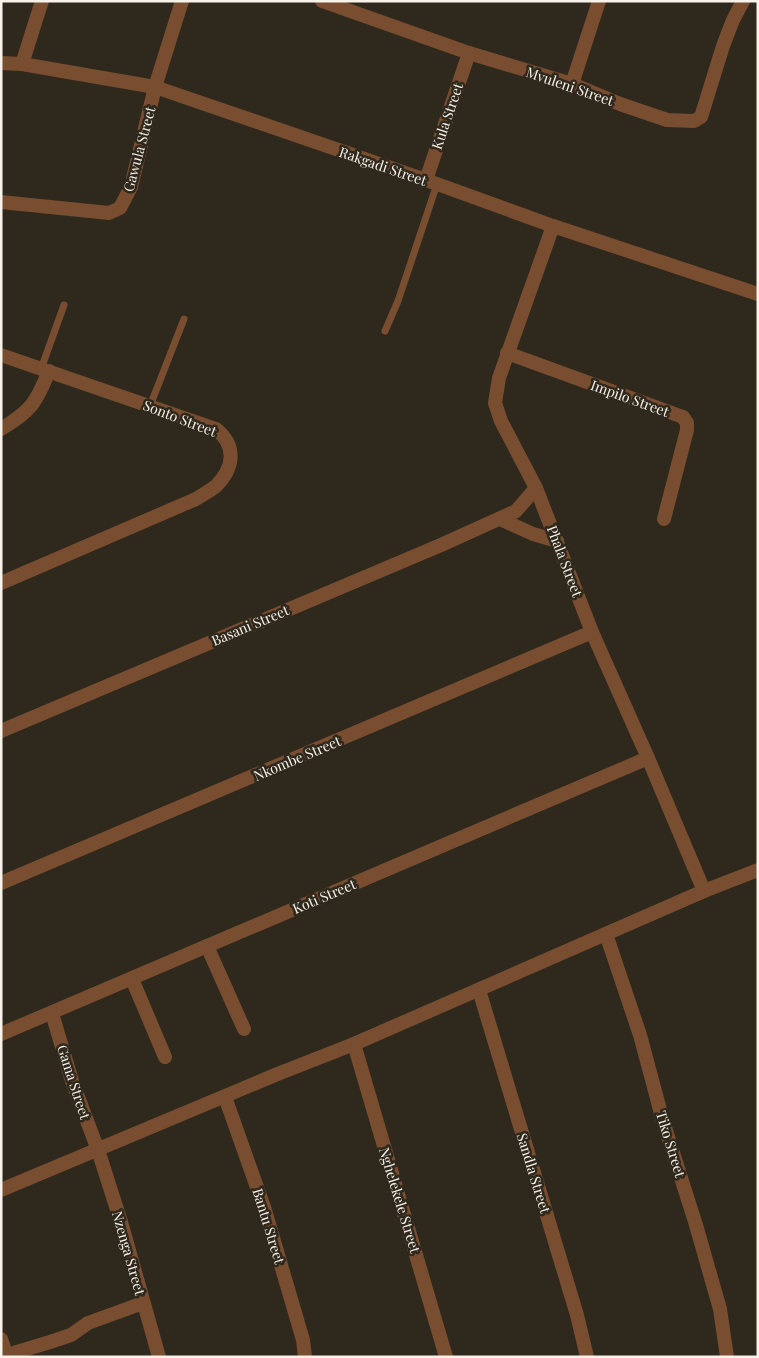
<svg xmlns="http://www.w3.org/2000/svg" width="759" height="1358" font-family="'Playfair Display',serif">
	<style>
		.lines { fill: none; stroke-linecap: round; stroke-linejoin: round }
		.service { stroke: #784d30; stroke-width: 7 }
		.minor { stroke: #784d30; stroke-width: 14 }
		.labels { text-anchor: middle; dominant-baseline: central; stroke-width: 5; stroke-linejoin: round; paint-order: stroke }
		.street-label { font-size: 14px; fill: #f7f2ea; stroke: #2f281c }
	</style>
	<rect width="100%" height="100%" fill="#2f281c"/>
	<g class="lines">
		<g class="service">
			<polyline points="385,331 398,301 437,184"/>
			<polyline points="41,369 64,305"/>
			<polyline points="150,406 184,319"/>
		</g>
		<g class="minor">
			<polyline points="322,1 469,53 572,84 620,104 667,120 694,121 701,117 723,46 733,20 743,1"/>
			<polyline points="1,63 22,64 155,87 426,180 553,226 758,294"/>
			<polyline points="22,64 42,1"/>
			<polyline points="572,84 599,1"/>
			<polyline points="426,180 469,53"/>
			<polyline points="1,202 109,213 120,208 131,187 155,87 182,1"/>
			<polyline points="553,226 499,378 495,403 501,421 536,488 592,632 648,758 704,891"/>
			<polyline points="507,353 683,417 687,423 687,430 664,519"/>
			<path d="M1 355 216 429C237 446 234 468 216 486 210 491 202 495 196 499L1 583"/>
			<path d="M1 429C31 411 36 403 49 371"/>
			<polyline points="500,519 533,534 557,541"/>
			<polyline points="1,731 441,545 516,511 536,488"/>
			<polyline points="1,883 592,632"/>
			<polyline points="606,934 640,1035 663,1121 696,1225 720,1309 727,1357"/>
			<polyline points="207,946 244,1029"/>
			<polyline points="132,979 165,1057"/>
			<polyline points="479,990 577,1315 587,1357"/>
			<polyline points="52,1013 72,1081 98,1150 121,1222 159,1357"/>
			<polyline points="1,1034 648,758"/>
			<polyline points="354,1044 446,1357"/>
			<polyline points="225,1097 264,1207 303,1340 305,1357"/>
			<polyline points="1,1190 275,1075 354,1044 704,891 758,870"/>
			<polyline points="1,1339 7,1357"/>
			<polyline points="7,1355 50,1342 71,1335 88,1323 143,1303"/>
		</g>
	</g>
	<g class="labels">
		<g class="street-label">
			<text transform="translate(570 86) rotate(19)">Mvuleni Street</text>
			<text transform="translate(447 116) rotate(-71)">Kula Street</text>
			<text transform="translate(139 149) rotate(-75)">Gawula Street</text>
			<text transform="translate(383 166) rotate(19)">Rakgadi Street</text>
			<text transform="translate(630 398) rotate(20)">Impilo Street</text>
			<text transform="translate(180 418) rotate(21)">Sonto Street</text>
			<text transform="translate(565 561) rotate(69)">Phala Street</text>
			<text transform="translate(250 625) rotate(-23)">Basani Street</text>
			<text transform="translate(297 758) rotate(-23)">Nkombe Street</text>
			<text transform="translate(324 896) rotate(-23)">Koti Street</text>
			<text transform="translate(74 1082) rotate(72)">Gama Street</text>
			<text transform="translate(671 1144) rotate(73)">Tiko Street</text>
			<text transform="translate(534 1173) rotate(73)">Sandla Street</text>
			<text transform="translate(400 1200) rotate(73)">Nghelekele Street</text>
			<text transform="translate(269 1226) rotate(73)">Bantu Street</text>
			<text transform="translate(129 1253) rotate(74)">Nzenga Street</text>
		</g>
	</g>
	<rect width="759" height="1358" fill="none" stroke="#f7f2ea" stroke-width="5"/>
</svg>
